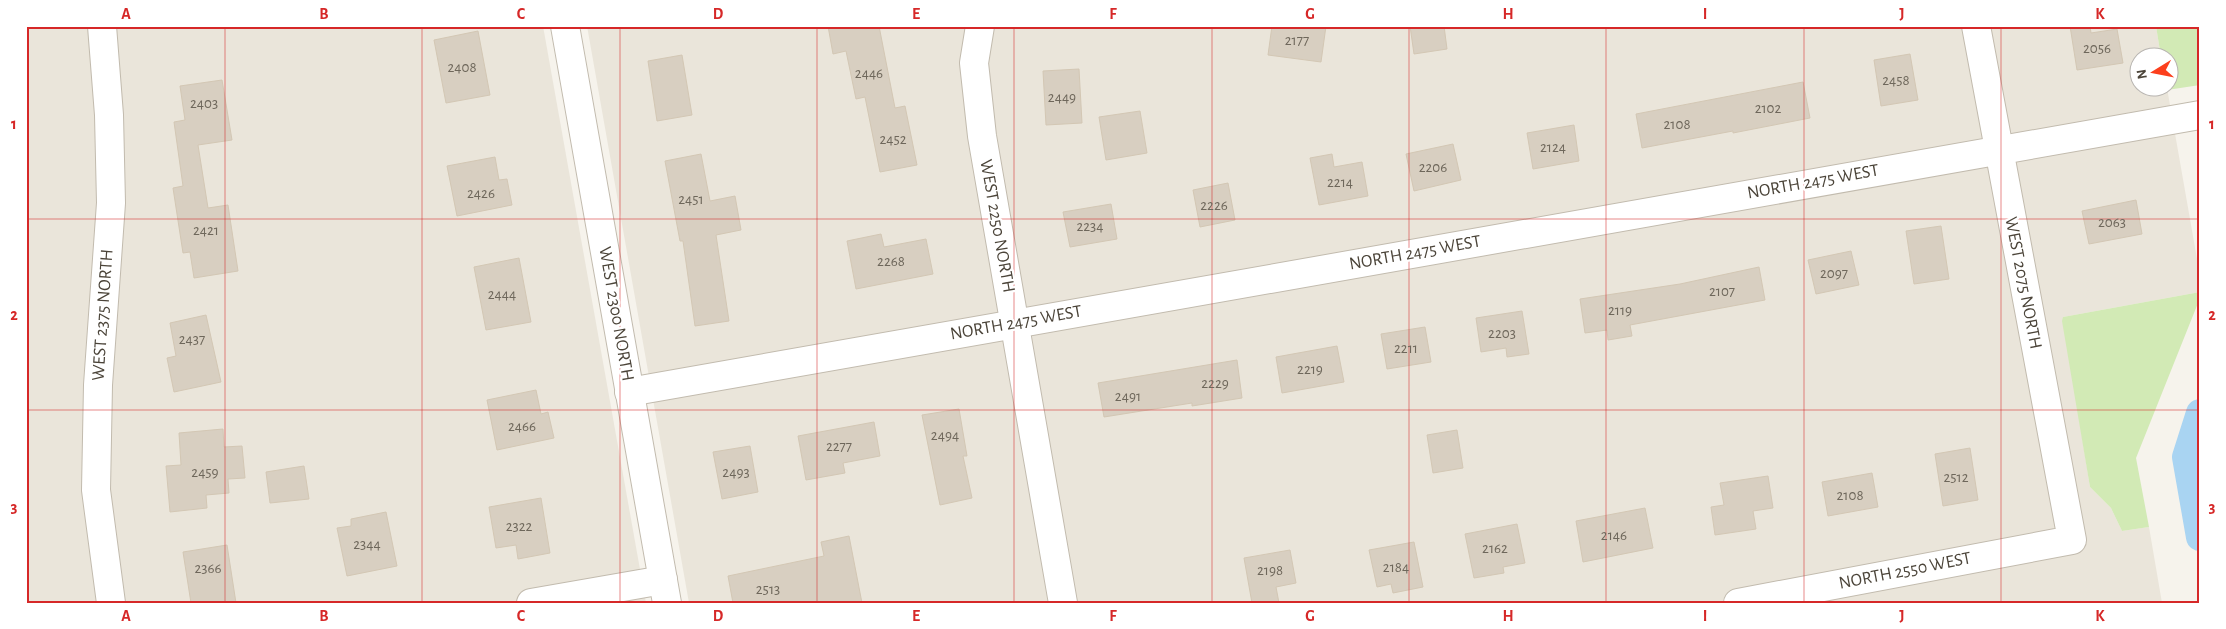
<svg xmlns="http://www.w3.org/2000/svg" width="2226" height="629" font-family="'Alegreya Sans',sans-serif">
	<style>
		.residential { fill: #eae5da }
		.green { fill: #d2eab5 }
		.lines { fill: none; stroke-linecap: round; stroke-linejoin: round }
		.canal { stroke: #a9d4f2; stroke-width: 28 }
		.building { fill: #d8cfc1; stroke: #d3c7b4 }
		.minor-casing { stroke: #c2bbae; stroke-width: 30 }
		.minor { stroke: #fff; stroke-width: 28 }
		.grid { fill: none; stroke: #d62828; stroke-width: 1; stroke-opacity: 0.55 }
		.labels { text-anchor: middle; dominant-baseline: central; stroke-width: 4.5; stroke-linejoin: round; paint-order: stroke }
		.number-label { font-size: 15px; fill: #6e675b }
		.street-label { font-size: 18px; fill: #4b4439; stroke: #fff }
		.neatline { fill: none; stroke: #d62828; stroke-width: 2 }
		.grid-label { font-size: 16px; text-anchor: middle; font-weight: bold; fill: #d62828 }
	</style>
	<rect width="100%" height="100%" fill="#f6f3ec"/>
	<g class="residential">
		<polygon points="26,26 543,26 646,603 26,603"/>
		<polygon points="587,26 2156,26 2161,57 2138,58 2138,88 2167,88 2200,276 2200,292 2063,317 2090,487 2111,508 2122,531 2149,527 2162,603 689,603"/>
	</g>
	<g class="green">
		<polygon points="2156,26 2200,26 2200,85 2167,90 2168,58 2161,57"/>
		<polygon points="2200,292 2200,298 2136,458 2149,527 2122,531 2111,508 2090,487 2062,321 2063,317"/>
	</g>
	<g class="lines">
		<polyline class="canal" points="2200,413 2186,457 2200,537"/>
	</g>
	<g class="building">
		<polygon points="828,26 879,26 895,108 905,106 917,165 880,172 865,97 856,99 846,51 833,54"/>
		<polygon points="1272,26 1326,26 1321,62 1268,55"/>
		<polygon points="1410,26 1444,26 1447,49 1414,54"/>
		<polygon points="2070,26 2090,26 2091,33 2117,29 2123,63 2077,70"/>
		<polygon points="478,31 490,95 446,103 434,40"/>
		<polygon points="1910,54 1918,100 1881,106 1874,60"/>
		<polygon points="682,55 692,115 657,121 648,61"/>
		<polygon points="1079,69 1082,123 1046,125 1043,71"/>
		<polygon points="222,80 232,140 198,145 208,208 228,205 238,271 194,278 190,252 183,253 173,188 183,186 174,122 185,120 180,86"/>
		<polygon points="1803,82 1810,118 1733,133 1733,131 1642,148 1636,114"/>
		<polygon points="1140,111 1147,153 1106,160 1099,117"/>
		<polygon points="1574,125 1579,161 1533,169 1527,133"/>
		<polygon points="1453,144 1461,180 1414,191 1406,154"/>
		<polygon points="701,154 710,201 735,196 741,230 716,235 729,321 695,326 683,241 680,241 665,161"/>
		<polygon points="1332,154 1334,167 1362,162 1368,196 1319,205 1310,158"/>
		<polygon points="495,157 499,180 507,179 512,205 457,216 447,166"/>
		<polygon points="1228,183 1235,220 1200,227 1193,190"/>
		<polygon points="2136,200 2142,234 2089,244 2082,211"/>
		<polygon points="1111,204 1117,239 1070,247 1063,212"/>
		<polygon points="1941,226 1949,279 1914,284 1906,231"/>
		<polygon points="881,234 884,247 926,239 933,274 856,289 847,241"/>
		<polygon points="1851,251 1859,285 1816,294 1808,260"/>
		<polygon points="519,258 531,322 486,330 474,267"/>
		<polygon points="1759,267 1765,300 1630,325 1632,336 1608,340 1607,330 1585,333 1580,299 1680,284"/>
		<polygon points="1522,311 1529,354 1507,357 1506,348 1481,352 1476,318"/>
		<polygon points="206,315 221,382 174,392 167,358 176,356 170,323"/>
		<polygon points="1425,327 1431,362 1387,369 1381,334"/>
		<polygon points="1337,346 1344,382 1282,393 1276,357"/>
		<polygon points="1237,360 1242,398 1192,406 1192,403 1104,417 1098,383"/>
		<polygon points="536,390 541,414 548,412 554,438 497,450 487,400"/>
		<polygon points="959,409 967,456 963,456 972,498 940,505 922,415"/>
		<polygon points="874,422 880,456 843,463 845,473 806,480 798,436"/>
		<polygon points="223,429 224,447 242,446 245,478 228,479 229,493 206,495 207,508 170,512 166,466 181,465 179,433"/>
		<polygon points="1457,430 1463,468 1433,473 1427,435"/>
		<polygon points="750,446 758,492 722,499 713,452"/>
		<polygon points="1970,448 1978,500 1943,506 1935,454"/>
		<polygon points="304,466 309,499 270,503 266,472"/>
		<polygon points="1872,473 1878,507 1828,516 1822,482"/>
		<polygon points="1768,476 1773,508 1753,511 1756,529 1715,535 1711,507 1724,505 1720,483"/>
		<polygon points="541,498 550,553 518,559 516,545 496,548 489,507"/>
		<polygon points="1645,508 1653,548 1583,562 1576,521"/>
		<polygon points="386,512 397,566 347,576 337,528 351,526 351,519"/>
		<polygon points="1517,524 1525,563 1503,567 1504,573 1474,578 1465,534"/>
		<polygon points="849,536 862,603 733,603 728,576 824,556 821,542"/>
		<polygon points="1414,542 1423,587 1393,593 1391,584 1377,587 1369,550"/>
		<polygon points="227,545 236,603 191,603 183,552"/>
		<polygon points="1290,550 1296,583 1276,587 1279,603 1252,603 1244,558"/>
	</g>
	<g class="lines">
		<defs>
			<g id="minor">
				<polyline points="102,26 109,115 111,203 98,385 96,490 111,603"/>
				<polyline points="565,26 667,603"/>
				<polyline points="980,26 974,63 982,136 1063,603"/>
				<polyline points="629,392 2200,115"/>
				<polyline points="531,603 663,580"/>
				<polyline points="1738,603 2072,540 1976,26"/>
			</g>
		</defs>
		<use href="#minor" class="minor-casing"/>
		<use href="#minor" class="minor"/>
	</g>
	<path class="grid" d="M225 26V603M422 26V603M620 26V603M817 26V603M1014 26V603M1212 26V603M1409 26V603M1606 26V603M1804 26V603M2001 26V603M26 219H2200M26 410H2200"/>
	<g class="labels">
		<g class="number-label">
			<text x="1297" y="40">2177</text>
			<text x="2097" y="48">2056</text>
			<text x="462" y="67">2408</text>
			<text x="869" y="73">2446</text>
			<text x="1896" y="80">2458</text>
			<text x="1062" y="97">2449</text>
			<text x="204" y="103">2403</text>
			<text x="1768" y="108">2102</text>
			<text x="1677" y="124">2108</text>
			<text x="893" y="139">2452</text>
			<text x="1553" y="147">2124</text>
			<text x="1433" y="167">2206</text>
			<text x="1340" y="182">2214</text>
			<text x="481" y="193">2426</text>
			<text x="691" y="199">2451</text>
			<text x="1214" y="205">2226</text>
			<text x="2112" y="222">2063</text>
			<text x="1090" y="226">2234</text>
			<text x="206" y="230">2421</text>
			<text x="891" y="261">2268</text>
			<text x="1834" y="273">2097</text>
			<text x="1722" y="291">2107</text>
			<text x="502" y="294">2444</text>
			<text x="1620" y="310">2119</text>
			<text x="1502" y="333">2203</text>
			<text x="192" y="339">2437</text>
			<text x="1406" y="348">2211</text>
			<text x="1310" y="369">2219</text>
			<text x="1215" y="383">2229</text>
			<text x="1128" y="396">2491</text>
			<text x="522" y="426">2466</text>
			<text x="945" y="435">2494</text>
			<text x="839" y="446">2277</text>
			<text x="205" y="472">2459</text>
			<text x="736" y="472">2493</text>
			<text x="1956" y="477">2512</text>
			<text x="1850" y="495">2108</text>
			<text x="519" y="526">2322</text>
			<text x="1614" y="535">2146</text>
			<text x="367" y="544">2344</text>
			<text x="1495" y="548">2162</text>
			<text x="1396" y="567">2184</text>
			<text x="208" y="568">2366</text>
			<text x="1270" y="570">2198</text>
			<text x="768" y="589">2513</text>
		</g>
		<g class="street-label">
			<text transform="translate(1813 182) rotate(-10)">NORTH 2475 WEST</text>
			<text transform="translate(997 226) rotate(80)">WEST 2250 NORTH</text>
			<text transform="translate(1415 253) rotate(-10)">NORTH 2475 WEST</text>
			<text transform="translate(2023 283) rotate(79)">WEST 2075 NORTH</text>
			<text transform="translate(616 314) rotate(80)">WEST 2300 NORTH</text>
			<text transform="translate(103 315) rotate(-86)">WEST 2375 NORTH</text>
			<text transform="translate(1016 323) rotate(-10)">NORTH 2475 WEST</text>
			<text transform="translate(1905 571) rotate(-11)">NORTH 2550 WEST</text>
		</g>
	</g>
	<rect width="2226" height="629" fill="none" stroke="#ffffff" stroke-width="55"/>
	<g transform="translate(2154 72) rotate(260)"><circle r="24" fill="#ffffff" stroke="#b7b4b0"/>
	<path d="M0-4L9 19L0 12L-9 19Z" fill="#fc3f1d"/>
	<text y="-8" font-size="14" font-weight="bold" text-anchor="middle" fill="#4b4439">N</text>
	</g>
	<rect x="28" y="28" width="2170" height="574" class="neatline"/>
	<g class="grid-label">
		<text x="126" y="19">A</text>
		<text x="324" y="19">B</text>
		<text x="521" y="19">C</text>
		<text x="718" y="19">D</text>
		<text x="916" y="19">E</text>
		<text x="1113" y="19">F</text>
		<text x="1310" y="19">G</text>
		<text x="1508" y="19">H</text>
		<text x="1705" y="19">I</text>
		<text x="1902" y="19">J</text>
		<text x="2100" y="19">K</text>
		<text x="14" y="129">1</text>
		<text x="2212" y="129">1</text>
		<text x="14" y="320">2</text>
		<text x="2212" y="320">2</text>
		<text x="14" y="512">3</text>
		<text x="2212" y="512">3</text>
		<text x="126" y="621">A</text>
		<text x="324" y="621">B</text>
		<text x="521" y="621">C</text>
		<text x="718" y="621">D</text>
		<text x="916" y="621">E</text>
		<text x="1113" y="621">F</text>
		<text x="1310" y="621">G</text>
		<text x="1508" y="621">H</text>
		<text x="1705" y="621">I</text>
		<text x="1902" y="621">J</text>
		<text x="2100" y="621">K</text>
	</g>
</svg>
